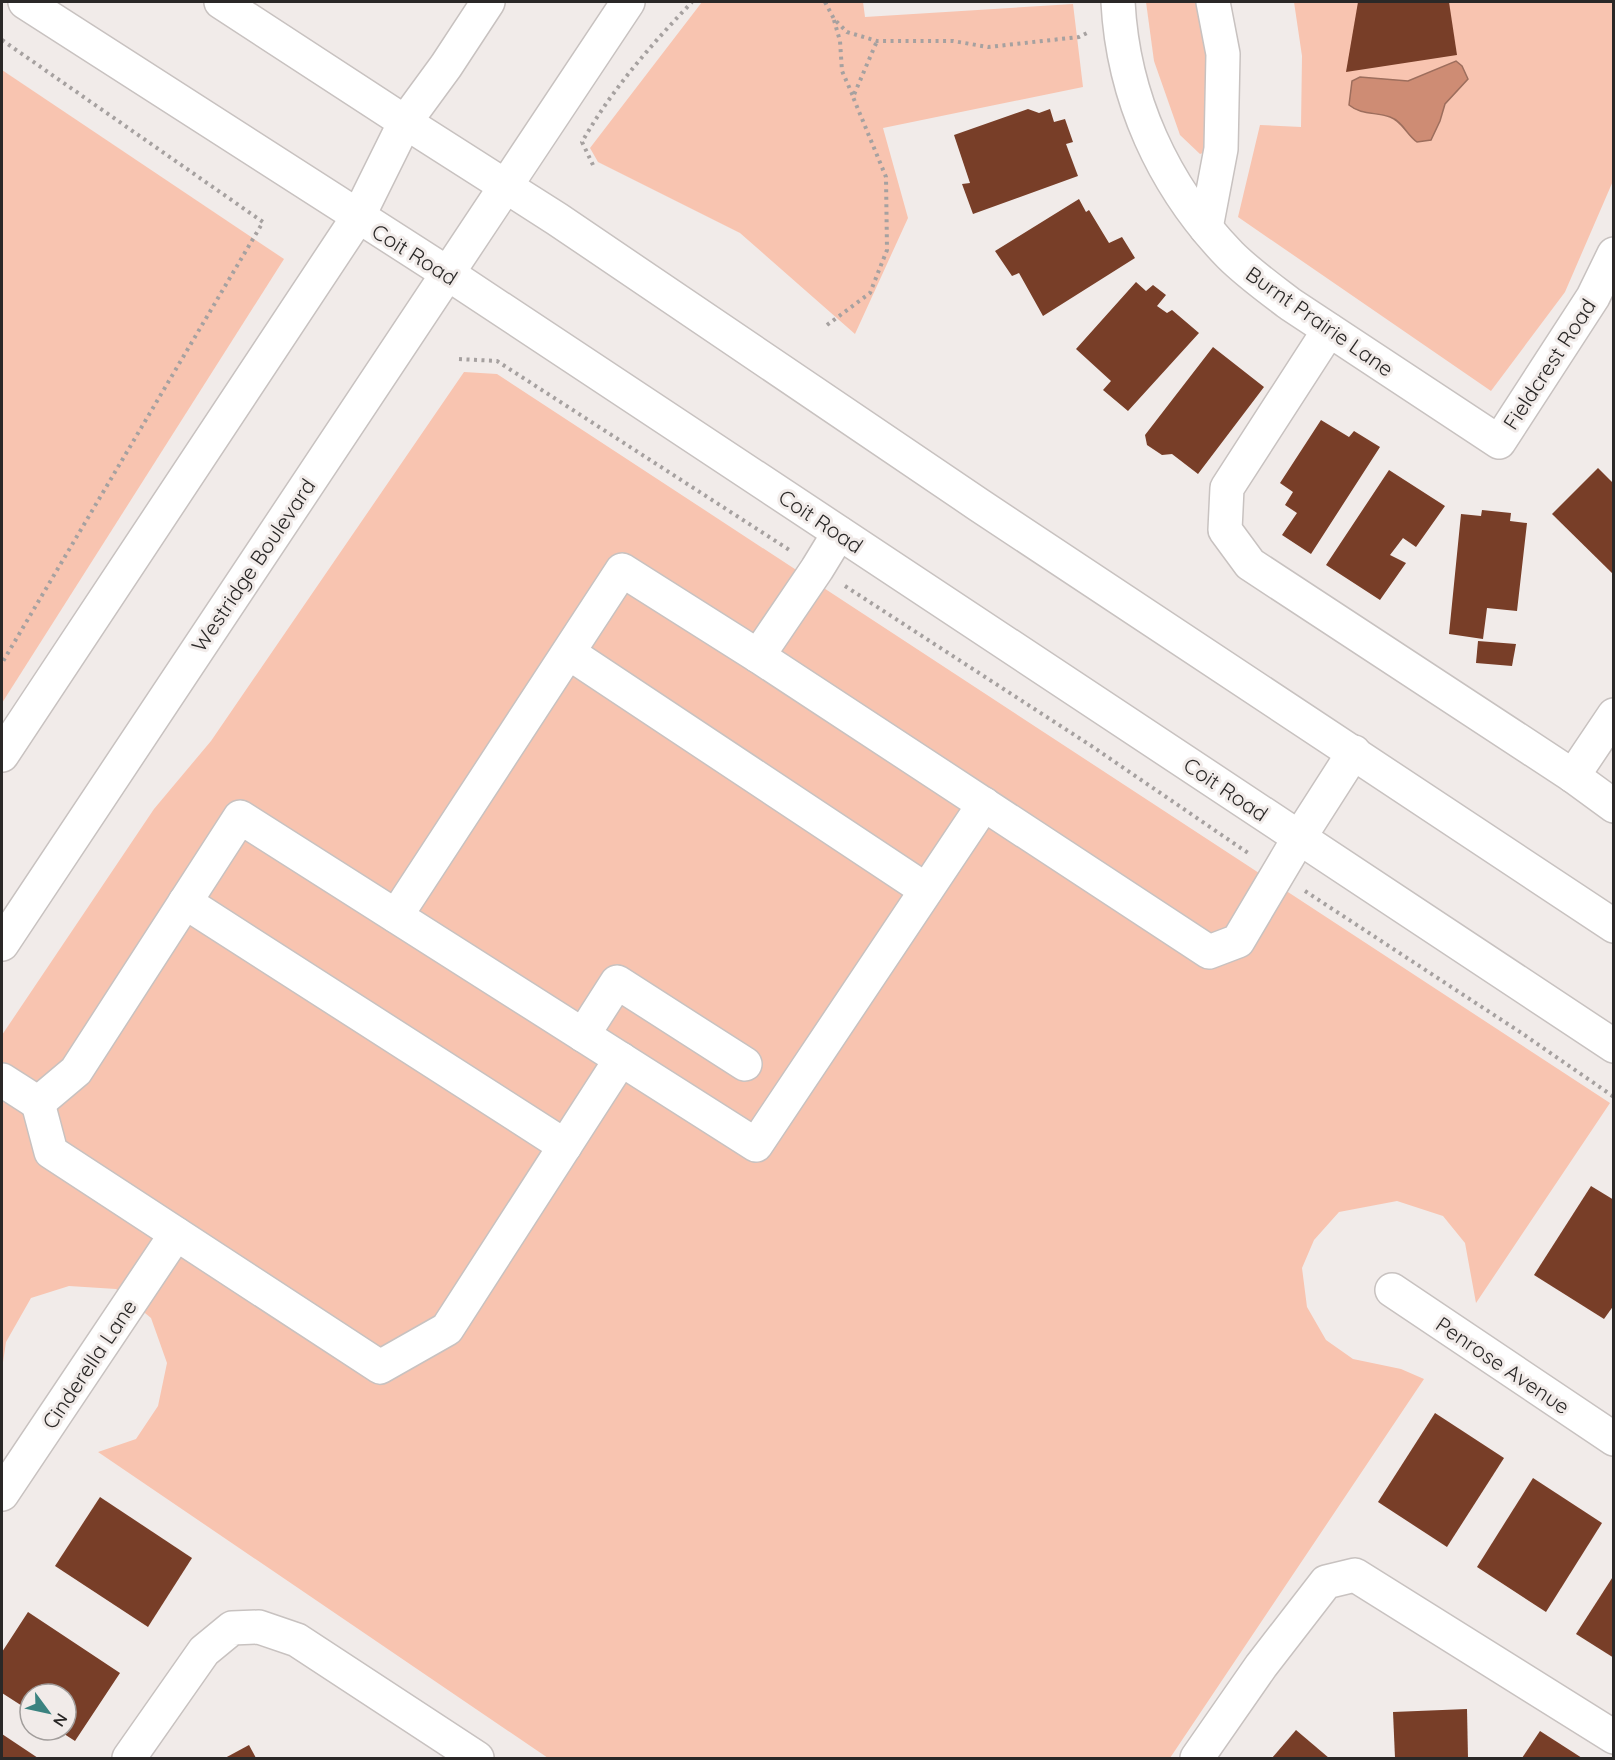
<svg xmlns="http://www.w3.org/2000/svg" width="1615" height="1760" font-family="Quicksand,sans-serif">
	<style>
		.green { fill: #f8c4b0 }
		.water { fill: #ce8c74; stroke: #9d6e5d; stroke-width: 1.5 }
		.building { fill: #783e28 }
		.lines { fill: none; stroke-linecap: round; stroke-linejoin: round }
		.minor-casing { stroke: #c8c2c0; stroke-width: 36 }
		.major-casing { stroke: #c8c2c0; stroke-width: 36 }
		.path { stroke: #a6a1a0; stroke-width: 4; stroke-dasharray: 3 4.5; stroke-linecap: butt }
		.minor { stroke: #fff; stroke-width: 33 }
		.major { stroke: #fff; stroke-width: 33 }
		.labels { text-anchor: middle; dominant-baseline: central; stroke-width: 6; stroke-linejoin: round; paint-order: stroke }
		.street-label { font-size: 21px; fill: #2a2827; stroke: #f1ebe9 }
	</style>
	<rect width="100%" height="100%" fill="#f1ebe9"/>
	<g class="green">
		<polygon points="702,2 863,2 865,17 1073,4 1083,87 883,128 908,218 855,334 740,233 598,162 590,148"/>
		<polygon points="1146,2 1208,2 1211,150 1200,154 1180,135 1154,61"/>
		<polygon points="1294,2 1613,2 1613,181 1565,292 1491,391 1238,217 1260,125 1301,127 1302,56"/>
		<polygon points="2,70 284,259 2,703"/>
		<polygon points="464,372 497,374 1610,1103 1476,1303 1465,1243 1443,1216 1397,1201 1339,1212 1314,1240 1302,1268 1307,1307 1326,1340 1353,1359 1401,1369 1424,1379 1170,1758 548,1758 98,1452 136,1439 158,1406 167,1363 151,1318 116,1289 69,1286 31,1298 6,1342 2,1369 2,1035 154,809 211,741"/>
	</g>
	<path class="water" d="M1456 61 1462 66 1468 79 1445 104 1440 121 1431 140 1417 142C1407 135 1402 121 1390 117 1376 112 1361 115 1349 105L1352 81 1360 77 1408 81Z"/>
	<g class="building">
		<polygon points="1358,2 1449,2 1457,55 1346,72"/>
		<polygon points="1028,109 1039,113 1050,109 1054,122 1065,119 1073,142 1066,144 1078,176 973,214 962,184 970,183 954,135"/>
		<polygon points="1079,199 1086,212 1089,210 1109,243 1122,237 1135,258 1043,316 1019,273 1012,276 995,251"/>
		<polygon points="1136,282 1146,291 1153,285 1166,295 1157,306 1167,313 1172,310 1199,333 1128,411 1103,390 1111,381 1076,349"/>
		<polygon points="1213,347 1264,387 1198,474 1172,454 1162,455 1147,445 1145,435"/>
		<polygon points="1321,420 1349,437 1354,431 1380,447 1311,554 1282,535 1297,513 1285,505 1293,492 1280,483"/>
		<polygon points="1598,468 1614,484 1614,575 1552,514"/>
		<polygon points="1389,470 1445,506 1416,547 1403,538 1390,555 1406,563 1380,600 1326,565"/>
		<polygon points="1482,510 1511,513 1510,521 1527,523 1517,611 1487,608 1483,639 1449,634 1461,514 1481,516"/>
		<polygon points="1478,641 1516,644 1512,666 1476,663"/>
		<polygon points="1591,1186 1614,1200 1614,1305 1604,1319 1534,1275"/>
		<polygon points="1435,1413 1504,1458 1447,1547 1378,1502"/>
		<polygon points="1533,1478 1602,1523 1546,1612 1477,1567"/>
		<polygon points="100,1497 192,1558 148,1627 55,1566"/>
		<polygon points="1614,1575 1614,1658 1576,1634"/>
		<polygon points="28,1612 120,1673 75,1741 58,1730 66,1730 66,1694 30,1694 30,1711 2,1693 2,1652"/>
		<polygon points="1467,1709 1468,1758 1395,1758 1393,1712"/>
		<polygon points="1296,1730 1329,1758 1272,1758"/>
		<polygon points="1540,1731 1582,1758 1522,1758"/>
		<polygon points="2,1734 38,1758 2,1758"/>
		<polygon points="249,1745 256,1758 225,1758"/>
	</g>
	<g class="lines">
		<defs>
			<g id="minor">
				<path d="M1118 2C1123 97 1163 186 1230 255 1248 273 1269 288 1290 304L1499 442 1593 297 1614 254"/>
				<polyline points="1206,228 1221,149 1223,54 1213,2"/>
				<polyline points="1329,330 1227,488 1225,530 1250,564 1573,776 1614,806"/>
				<polyline points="839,533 817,569 758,656 1209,952 1238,941 1299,838 1354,752"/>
				<polyline points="569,653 926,890"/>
				<polyline points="1573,776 1614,715"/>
				<polyline points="185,902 565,1146"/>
				<polyline points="396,916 622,570 758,656"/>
				<polyline points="583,1035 617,982 745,1064"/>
				<polyline points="2,1080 38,1103"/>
				<polyline points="38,1103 76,1071 240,817 756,1145 984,804"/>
				<polyline points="38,1103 51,1152 380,1367 447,1329 621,1059"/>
				<polyline points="1392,1290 1614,1439"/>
				<polyline points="2,1494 176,1234"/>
				<polyline points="129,1758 204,1651 232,1628 259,1627 297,1640 477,1758"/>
				<polyline points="1197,1758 1261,1666 1326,1582 1355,1575 1614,1737"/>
			</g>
			<g id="major">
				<polyline points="25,2 447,273 1614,1046"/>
				<polyline points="221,2 405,122 557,219 979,505 1614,926"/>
				<polyline points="2,755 358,217 405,122 446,66 488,2"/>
				<polyline points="2,944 628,2"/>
			</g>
		</defs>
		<use href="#minor" class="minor-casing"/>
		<use href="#major" class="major-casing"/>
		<g class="path">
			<polyline points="825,2 834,19 847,32 877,41 953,41 988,47 1079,37 1087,33"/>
			<polyline points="834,20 840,41 842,71 853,96"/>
			<polyline points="2,40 263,222 2,663"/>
			<path d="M593 165 582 142C612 89 651 45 692 2"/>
			<polyline points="827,325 870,293 887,250 886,177 853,97 877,41"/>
			<polyline points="459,359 497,361 791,551"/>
			<polyline points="845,586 1093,747 1251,855"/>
			<polyline points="1305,891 1523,1034 1614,1097"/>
		</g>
		<use href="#minor" class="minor"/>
		<use href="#major" class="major"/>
	</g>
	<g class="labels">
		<g class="street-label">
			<text transform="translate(415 254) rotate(32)">Coit Road</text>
			<text transform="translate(1320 321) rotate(35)">Burnt Prairie Lane</text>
			<text transform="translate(1549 364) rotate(-57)">Fieldcrest Road</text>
			<text transform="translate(821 521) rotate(34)">Coit Road</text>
			<text transform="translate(253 565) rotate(-56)">Westridge Boulevard</text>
			<text transform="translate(1226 789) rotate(34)">Coit Road</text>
			<text transform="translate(89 1364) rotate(-56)">Cinderella Lane</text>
			<text transform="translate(1503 1365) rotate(34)">Penrose Avenue</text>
		</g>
	</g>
	<rect width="1615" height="1760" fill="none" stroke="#2a2827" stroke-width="6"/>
	<g transform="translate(48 1712) rotate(123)"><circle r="28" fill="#f1ebe9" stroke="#a19d9b" stroke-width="1.5"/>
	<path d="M0-4.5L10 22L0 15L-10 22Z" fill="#3b8380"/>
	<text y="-9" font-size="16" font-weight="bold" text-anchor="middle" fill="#2a2827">N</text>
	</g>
</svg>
